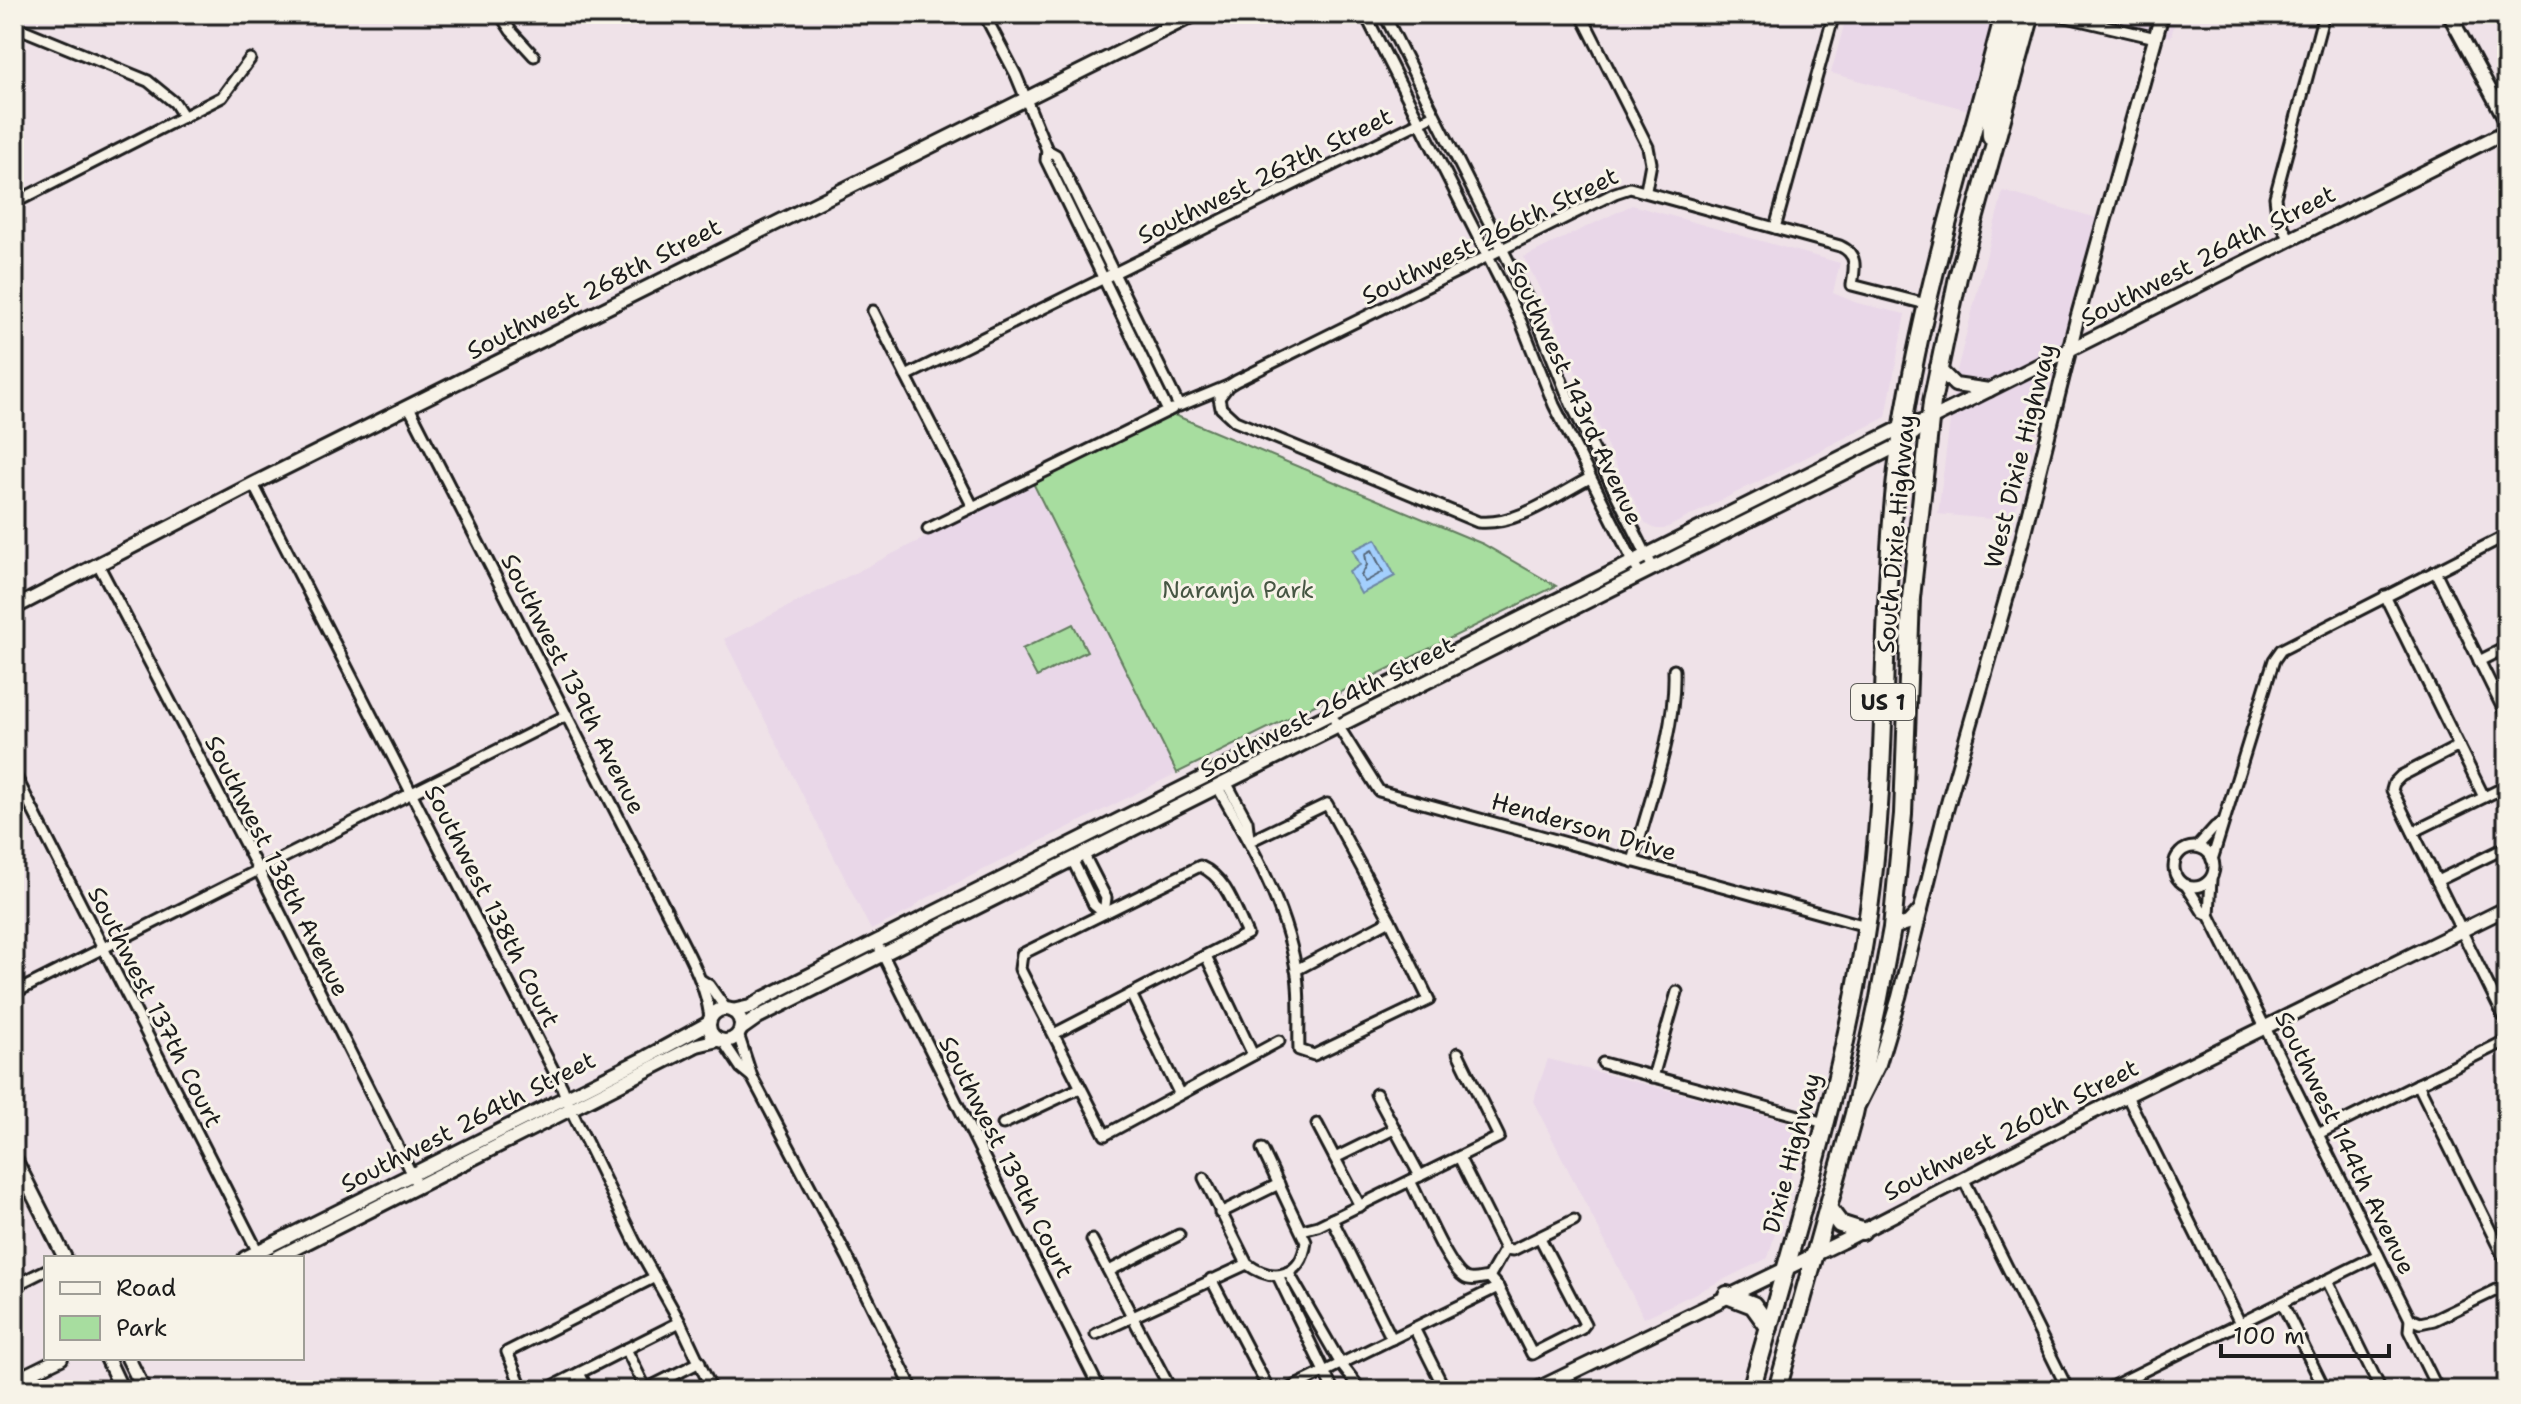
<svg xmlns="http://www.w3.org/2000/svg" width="2521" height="1404" font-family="'Shantell Sans',sans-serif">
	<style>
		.built { fill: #e9d7e8 }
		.green { fill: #a7dd9f; stroke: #627c5e; stroke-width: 2 }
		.water { fill: #a3cffd; stroke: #6d87a3; stroke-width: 2 }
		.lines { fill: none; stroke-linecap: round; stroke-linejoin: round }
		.shore { stroke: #526476; stroke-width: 2 }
		.street-casing { stroke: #1c1c1c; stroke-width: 15 }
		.secondary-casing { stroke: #1c1c1c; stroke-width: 18 }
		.highway-casing { stroke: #1c1c1c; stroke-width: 22 }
		.street { stroke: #f7f3e8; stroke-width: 9 }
		.secondary { stroke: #f7f3e8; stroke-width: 12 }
		.highway { stroke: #f7f3e8; stroke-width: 16 }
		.labels { text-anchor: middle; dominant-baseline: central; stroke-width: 6; stroke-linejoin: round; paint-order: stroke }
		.shield { fill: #f7f3e8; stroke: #5e5c59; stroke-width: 2 }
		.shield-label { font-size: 22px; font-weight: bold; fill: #1c1c1c }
		.street-label { font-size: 24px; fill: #1c1c1c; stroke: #f7f3e8 }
		.park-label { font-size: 24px; fill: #465643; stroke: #f7f3e8 }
	</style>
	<rect width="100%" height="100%" fill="#efe2e8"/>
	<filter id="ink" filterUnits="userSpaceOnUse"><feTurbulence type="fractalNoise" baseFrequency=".0125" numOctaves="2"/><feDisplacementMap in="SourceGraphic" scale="16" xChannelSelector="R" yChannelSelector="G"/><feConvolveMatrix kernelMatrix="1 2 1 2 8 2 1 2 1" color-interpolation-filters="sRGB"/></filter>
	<g filter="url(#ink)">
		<g class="built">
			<polygon points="1847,14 2038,14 2009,121 1831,73"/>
			<polygon points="2089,14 2177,14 2171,37"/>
			<polygon points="2003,191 2097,218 2012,521 1938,514 1956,374"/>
			<polygon points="1632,205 1840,263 1833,293 1857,303 1905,314 1886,417 1664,529 1656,529 1646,524 1610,453 1549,308 1524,257"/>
			<polygon points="1033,483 1177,773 921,901 911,910 871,930 724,639"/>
			<polygon points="1548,1059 1805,1126 1768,1258 1644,1318 1533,1101"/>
		</g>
		<g class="green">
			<polygon points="1172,414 1483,544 1556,586 1177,773 1033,483"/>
			<polygon points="1073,624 1087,651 1037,677 1022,649"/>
		</g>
		<polygon class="water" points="1376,539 1395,576 1361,594 1349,572 1360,565 1353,550"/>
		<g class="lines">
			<polygon class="shore" points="1372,550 1383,572 1365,582 1361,576 1367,565 1365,554"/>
			<defs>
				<g id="street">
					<polyline points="500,14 511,31 534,56"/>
					<polyline points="984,14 1016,75 1047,150"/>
					<polyline points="1365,14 1521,322 1554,405 1640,575"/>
					<polyline points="1384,14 1533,310 1571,404 1653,568"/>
					<polyline points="1581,14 1648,147 1651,163 1646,190"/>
					<polyline points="2054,14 2156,38"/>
					<polyline points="14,26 148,81 175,103 184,117"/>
					<polyline points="14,203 222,97 250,59"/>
					<polyline points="1775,228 1834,14"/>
					<polyline points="2290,240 2277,215 2275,197 2324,14"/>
					<polyline points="873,311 906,376 1434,115"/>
					<polyline points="906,376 973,507"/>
					<path d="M409 407 689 955C699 975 708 997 710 1019"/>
					<polyline points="1168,411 1046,160 1047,150 1056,155 1179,406 1228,386"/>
					<path d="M1590 478C1557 495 1517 526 1478 522L1235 421 1221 408 1219 398 1228 386 1236 381 1615 193 1630 188 1840 246C1858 254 1855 268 1852 285L1926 304"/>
					<polyline points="253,484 562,1087 571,1110 635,1242 680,1322 712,1390"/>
					<polyline points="928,529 1172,409"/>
					<polyline points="98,564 258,869 418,1187"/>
					<polyline points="2435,571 2507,717"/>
					<polyline points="2385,596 2484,797"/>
					<polyline points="2479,661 2507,647"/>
					<polyline points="1335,721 1379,791 1866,926"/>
					<polyline points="2459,746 2401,776 2394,783 2392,790 2507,1023"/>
					<polyline points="14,773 261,1258"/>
					<polyline points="1226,782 1247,821 1249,838"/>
					<path d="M1217 786C1250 843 1285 903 1296 969 1301 995 1298 1024 1299 1050L1314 1055 1429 1000 1390 920 1327 804 1250 841"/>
					<polyline points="2413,832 2507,786"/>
					<polyline points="2197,847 2215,827 2222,823"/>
					<circle cx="2194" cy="867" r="20"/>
					<polyline points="1083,853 1106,898 1104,913"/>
					<polyline points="1072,859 1094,905 1104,913"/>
					<polyline points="2212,860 2266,685 2274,660 2281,650 2507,535"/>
					<path d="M1633 862C1649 799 1676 735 1674 670"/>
					<polyline points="2437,881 2507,847"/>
					<polyline points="2186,885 2203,912 2209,915 2410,1319 2409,1331 2438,1390"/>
					<polyline points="2209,915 2211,879"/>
					<polyline points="880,949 1100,1390"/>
					<polyline points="1206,956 1253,1055"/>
					<polyline points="1296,970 1390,920"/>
					<polyline points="701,980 709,985 726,1009"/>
					<polyline points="14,993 567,715"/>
					<polyline points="1131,994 1179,1093"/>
					<polyline points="738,1034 752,1077 848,1258 913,1390"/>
					<path d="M1054 1034 1247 934C1235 909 1227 878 1200 866L1022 954 1020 969 1105 1135 1279 1041"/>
					<polyline points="723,1041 741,1068 752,1077"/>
					<polyline points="1603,1063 1825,1123"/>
					<polyline points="1653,1077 1677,992"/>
					<polyline points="2418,1084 2507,1264"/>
					<polyline points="1376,1094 1420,1176"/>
					<polyline points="2127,1096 2240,1323"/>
					<polyline points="1003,1124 1080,1088"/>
					<polyline points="1317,1124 1360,1206"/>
					<polyline points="2318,1134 2507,1040"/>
					<polyline points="1459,1157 1505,1249"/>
					<polyline points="1335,1158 1394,1129"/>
					<path d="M1204 1178 1247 1264C1273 1283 1301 1278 1306 1242L1262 1149"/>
					<polyline points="1963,1178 2068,1390"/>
					<path d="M1410 1181C1421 1201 1447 1266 1464 1277 1471 1282 1480 1278 1489 1277L1505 1249"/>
					<polyline points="1220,1213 1279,1184"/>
					<polyline points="1332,1219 1392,1339"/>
					<polyline points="1302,1230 1318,1226 1499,1137 1458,1053"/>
					<polyline points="1092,1240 1171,1390"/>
					<polyline points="1505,1249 1513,1250 1574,1220"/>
					<polyline points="1109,1271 1179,1235"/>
					<polyline points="1288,1272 1341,1364 1361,1390"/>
					<polyline points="1278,1276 1333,1390"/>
					<polyline points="1489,1277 1498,1287 1532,1354 1581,1329 1585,1324 1540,1238"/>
					<polyline points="1211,1279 1269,1390"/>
					<polyline points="2327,1280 2381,1390"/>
					<polyline points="14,1286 46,1270"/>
					<polyline points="2282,1303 2325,1390"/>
					<polyline points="2410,1319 2420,1323 2434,1320 2507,1285"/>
					<polyline points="1414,1328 1445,1390"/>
					<polyline points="1096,1334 1247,1264"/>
					<polyline points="626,1349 646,1389"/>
					<polyline points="579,1373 588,1390"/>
					<polyline points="523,1390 507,1352 655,1277"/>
					<polyline points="545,1390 680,1322"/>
					<polyline points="644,1390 700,1362"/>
					<polyline points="1287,1390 1498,1287"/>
					<polyline points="2105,1390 2378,1255"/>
				</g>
				<g id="secondary">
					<polyline points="2449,14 2507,122"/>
					<polyline points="1937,367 1955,385 1989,390"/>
					<polyline points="14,608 253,484 1196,14"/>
					<polyline points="1892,928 1908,923 1921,909"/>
					<circle cx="725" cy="1025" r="16"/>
					<polyline points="732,1011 750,1007 764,998 1902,427 1929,420 2507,131"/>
					<polyline points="741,1029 758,1017 1901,444 1927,422"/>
					<polyline points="1859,1104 1879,1064 1899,997 1943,821 2015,568 2077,319 2162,14"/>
					<polyline points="14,1157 65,1258"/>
					<polyline points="245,1258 647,1057 709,1023"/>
					<polyline points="276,1258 697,1045 718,1040"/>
					<polyline points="107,1358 122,1390"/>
					<polyline points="128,1358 144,1390"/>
					<polyline points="14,1381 61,1358"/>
					<polyline points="1535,1390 1841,1242 2089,1114 2507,908"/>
				</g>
				<g id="highway">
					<polyline points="1991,136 1990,111 2011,33 2010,14"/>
					<polyline points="1828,1208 1840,1224 1862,1231"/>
					<polyline points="1727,1295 1753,1305 1769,1327"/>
					<path d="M1751 1390C1799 1218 1855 1047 1874 868 1889 721 1880 572 1903 425 1925 285 1969 151 2004 14"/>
					<polyline points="1777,1390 1854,1114 1879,998 1892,928 1903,814 1911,598 1932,402 1958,277 2031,14"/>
				</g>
			</defs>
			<use href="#street" class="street-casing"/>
			<use href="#secondary" class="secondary-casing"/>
			<use href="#highway" class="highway-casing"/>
			<use href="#street" class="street"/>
			<use href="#secondary" class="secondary"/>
			<use href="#highway" class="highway"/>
		</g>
	</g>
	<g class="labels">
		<rect class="shield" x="1851" y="684" width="64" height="36" rx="6"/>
		<g class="shield-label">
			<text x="1883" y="702">US 1</text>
		</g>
		<g class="street-label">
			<text transform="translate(1265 176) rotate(-26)">Southwest 267th Street</text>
			<text transform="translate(1490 236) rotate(-26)">Southwest 266th Street</text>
			<text transform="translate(2208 256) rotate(-27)">Southwest 264th Street</text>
			<text transform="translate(594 289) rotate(-27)">Southwest 268th Street</text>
			<text transform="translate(1575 393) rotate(65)">Southwest 143rd Avenue</text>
			<text transform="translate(2020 456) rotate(-76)">West Dixie Highway</text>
			<text transform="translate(1896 534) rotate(-85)">South Dixie Highway</text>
			<text transform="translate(573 684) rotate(63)">Southwest 139th Avenue</text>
			<text transform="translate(1327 707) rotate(-27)">Southwest 264th Street</text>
			<text transform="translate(1584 827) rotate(16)">Henderson Drive</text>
			<text transform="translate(277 866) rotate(63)">Southwest 138th Avenue</text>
			<text transform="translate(492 906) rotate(63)">Southwest 138th Court</text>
			<text transform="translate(155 1007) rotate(63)">Southwest 137th Court</text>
			<text transform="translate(468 1122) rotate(-27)">Southwest 264th Street</text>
			<text transform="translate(2011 1130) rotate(-27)">Southwest 260th Street</text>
			<text transform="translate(2345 1143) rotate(64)">Southwest 144th Avenue</text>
			<text transform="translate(1792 1153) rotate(-75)">Dixie Highway</text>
			<text transform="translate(1006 1157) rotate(63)">Southwest 139th Court</text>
		</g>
		<g class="park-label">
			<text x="1238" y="590">Naranja Park</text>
		</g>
	</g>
	<rect width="2521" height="1404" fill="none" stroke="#f7f3e8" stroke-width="48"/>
	<rect x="24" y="24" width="2473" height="1356" fill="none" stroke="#1c1c1c" stroke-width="3" filter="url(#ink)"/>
	<rect x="44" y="1256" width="260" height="104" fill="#f7f3e8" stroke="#9f9d96" stroke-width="2"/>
	<rect x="60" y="1282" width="40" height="12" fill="#f7f3e8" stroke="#9f9d96" stroke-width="2"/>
	<text x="116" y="1296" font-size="24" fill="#1c1c1c">Road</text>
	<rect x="60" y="1316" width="40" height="24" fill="#a7dd9f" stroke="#9f9d96" stroke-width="2"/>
	<text x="116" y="1336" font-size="24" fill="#1c1c1c">Park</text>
	<path d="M2221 1344v12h168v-12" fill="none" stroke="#1c1c1c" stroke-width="4"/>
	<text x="2233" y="1344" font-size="24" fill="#1c1c1c" stroke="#f7f3e8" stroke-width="6" paint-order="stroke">100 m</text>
</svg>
